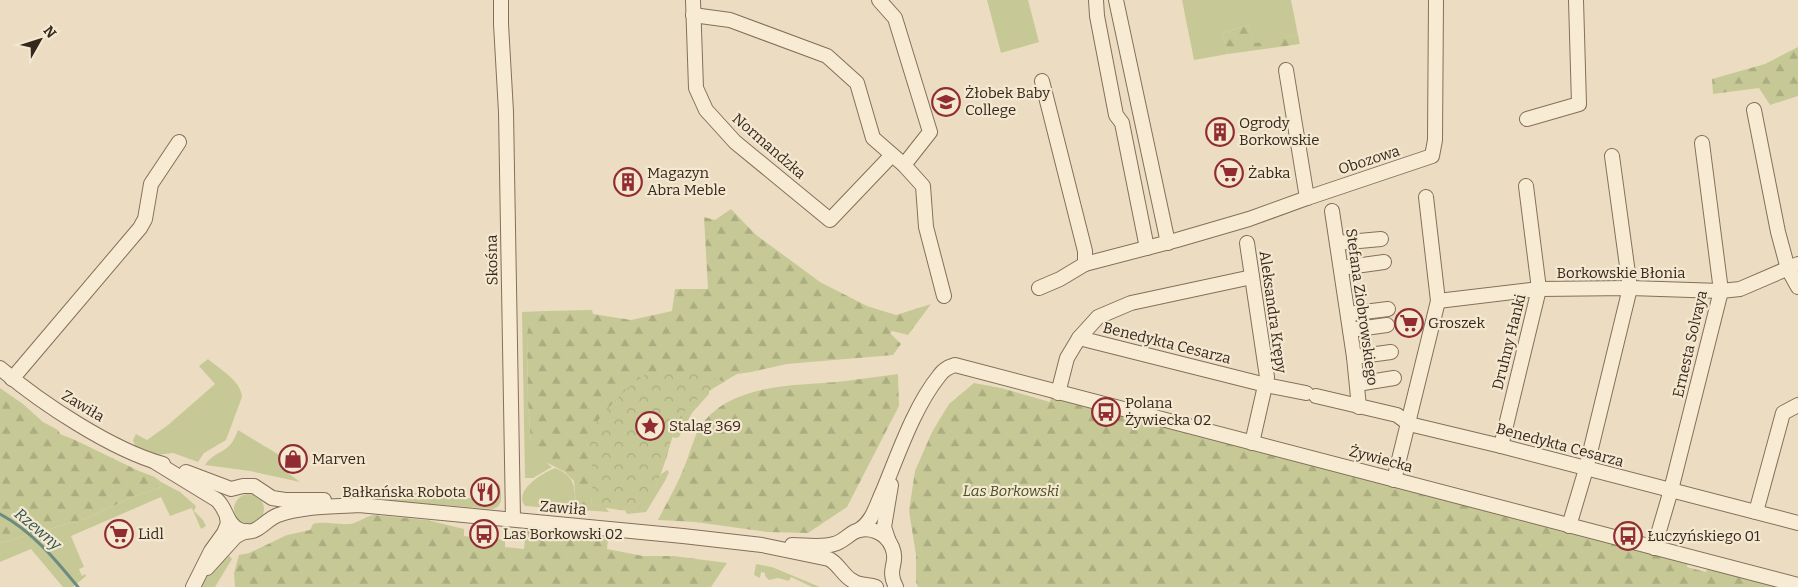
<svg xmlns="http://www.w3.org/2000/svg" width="1798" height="587" font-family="Bitter,serif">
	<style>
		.grass { fill: #c6c996 }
		.forest { fill: url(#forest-firs) }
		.park { fill: url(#park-crowns) }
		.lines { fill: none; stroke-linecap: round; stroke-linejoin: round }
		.stream { stroke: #6c8c82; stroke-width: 3 }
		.minor-casing { stroke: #856f5a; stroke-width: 16 }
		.minor { stroke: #f7ebd4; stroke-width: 14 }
		.labels { text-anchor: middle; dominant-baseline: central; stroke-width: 4.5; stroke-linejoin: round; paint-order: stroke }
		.poi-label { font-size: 15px; fill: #35281d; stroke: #f4e8d1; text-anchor: start }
		.street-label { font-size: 15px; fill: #35281d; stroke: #f4e8d1 }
		.park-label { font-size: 15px; font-style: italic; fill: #485125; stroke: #f4e8d1 }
		.water-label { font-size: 16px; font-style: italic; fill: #2d5450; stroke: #f4e8d1 }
	</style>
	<defs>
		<pattern id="forest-firs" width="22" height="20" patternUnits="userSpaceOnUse" patternTransform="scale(1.25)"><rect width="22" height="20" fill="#c6c996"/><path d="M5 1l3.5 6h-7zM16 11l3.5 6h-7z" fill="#abad81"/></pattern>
		<pattern id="park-crowns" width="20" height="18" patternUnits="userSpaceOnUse" patternTransform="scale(1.25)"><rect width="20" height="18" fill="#c6c996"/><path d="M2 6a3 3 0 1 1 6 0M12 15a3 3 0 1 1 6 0" fill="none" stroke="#abad81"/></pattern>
	</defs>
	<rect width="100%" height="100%" fill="#ecddc2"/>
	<g class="grass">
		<polygon points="987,0 1028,0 1039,42 1001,53"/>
		<polygon points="1182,0 1291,0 1298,35 1256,44 1248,25 1222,33 1228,54 1194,60"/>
		<polygon points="545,311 536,316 527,334 528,401 531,444 549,465 552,467 533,478 525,478 522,312"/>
		<path d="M208 359C219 369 241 380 242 397L226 440 204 453 198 462 173 453 156 455 135 446 133 440 136 434 147 440 168 425 215 384 199 366Z"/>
		<path d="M709 390V394L692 413 679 437 676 438 672 437C677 418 692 400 709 390Z"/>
		<path d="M238 430 286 459 284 470 300 482 250 471 205 465C217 448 229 456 238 430Z"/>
		<path d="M555 468C575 476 574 485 576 504L605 507 609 512 525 506C513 490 543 473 555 468Z"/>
		<polygon points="667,470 669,472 665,481 646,512 627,514 625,511 636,511 656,485 660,475"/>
		<polygon points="155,477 161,482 180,492 196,506 194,511 203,520 206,526 201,529 192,508 170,516 161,497 71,536 84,567 79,569 82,576 85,574 86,576 73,587 63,587 31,549 0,562 0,543 85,519 135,496 161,487"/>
		<path d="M497 484 500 485C501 495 504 506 493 509L367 499 365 488 498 501Z"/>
		<circle cx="249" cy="509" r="15"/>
		<polygon points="227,553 232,559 215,587 200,587 211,569"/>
		<polygon points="756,564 772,567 820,587 812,587 791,577 789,581 778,578 769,580 765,576 765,573 761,572 760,578 754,575"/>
	</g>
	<g class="forest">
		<polygon points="1248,25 1256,43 1298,35 1300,44 1228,54 1222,33"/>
		<polygon points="1798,47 1798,96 1770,105 1759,88 1713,94 1712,79 1765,64"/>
		<polygon points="731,209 755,234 820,282 867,306 896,315 931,304 908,335 892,331 890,333 901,344 893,355 787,364 751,372 737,374 705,393 689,407 675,428 666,459 656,485 636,512 594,477 591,506 576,504 574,481 565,472 538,458 531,444 528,401 527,334 530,322 536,316 545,311 592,310 593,314 631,320 672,311 675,289 708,289 704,217 715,220"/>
		<path d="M898 374 899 406 847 507 808 533 767 532 695 522 658 520C667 502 678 484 685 465 691 450 694 435 703 423 734 382 800 386 845 381 863 379 881 376 898 374Z"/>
		<polygon points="974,383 1001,388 1050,402 1051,396 1097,408 1096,410 1110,414 1111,412 1688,562 1687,567 1706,572 1708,567 1783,587 918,587 916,582 916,555 909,511 915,471 932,432 949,404"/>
		<polygon points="0,388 23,404 43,422 58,430 60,434 75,440 139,471 155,477 161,487 135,496 85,519 0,543"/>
		<path d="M373 515 427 520 464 529V536L505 540V547L524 549 526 530 608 538 607 549 643 556H674L727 563 711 587H235L234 573 239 555 249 553 287 535 310 530 313 524C326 521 337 525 350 524 357 523 365 517 373 515Z"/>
	</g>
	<path class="park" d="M663 374C681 374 707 372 724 382 704 393 683 407 674 429 667 447 666 466 656 484 651 494 642 503 636 512L591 506 593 477 589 437 594 426 605 411 634 382 645 375Z"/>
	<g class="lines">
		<path class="stream" d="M0 514C32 531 55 559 78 587"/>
		<defs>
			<g id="minor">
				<polyline points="501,0 501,24 506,112 513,519"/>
				<polyline points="693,0 696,88 706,110 735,142 830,220 891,156"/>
				<polyline points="879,0 895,18 930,132 904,165"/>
				<polyline points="1096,0 1097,16 1116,115 1122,123 1147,248"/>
				<polyline points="1116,0 1168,243"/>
				<polyline points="693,15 730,20 827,56 857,83 873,138 904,165 923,186 926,227 944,296"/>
				<polyline points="1286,70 1307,198"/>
				<polyline points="1042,81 1085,251 1085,264"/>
				<polyline points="1754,110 1778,232 1788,269 1798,287"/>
				<polyline points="1527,119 1579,104 1576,0"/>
				<polyline points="1332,211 1354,357 1359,407"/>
				<polyline points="1247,243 1267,377 1252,443"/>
				<polyline points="1337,243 1381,239"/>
				<polyline points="1341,268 1384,262"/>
				<polyline points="1039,288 1060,279 1085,264 1177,240 1249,219 1307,198 1432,156 1435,140 1436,0"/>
				<polyline points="1438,301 1539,289 1630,288 1721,291 1740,289 1798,264"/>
				<polyline points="1348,314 1388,309"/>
				<polyline points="1350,330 1387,325"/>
				<polyline points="1079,338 1266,385 1306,393"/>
				<polyline points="1354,357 1391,352"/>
				<path d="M0 368C41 403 112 450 163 464"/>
				<polyline points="12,379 140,228 145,219 151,184 179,142"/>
				<polyline points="1357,384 1394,378"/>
				<polyline points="1058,393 1067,358 1079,338 1098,317 1131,303 1252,277"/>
				<polyline points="1316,396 1397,415 1409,424 1501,446 1798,523"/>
				<polyline points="1501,446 1539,289 1526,186"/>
				<path d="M155 462 217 500C227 509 226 524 240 530 257 537 264 520 278 515 303 506 333 507 359 505L683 536 762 545 829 559C839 564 843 576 853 581 860 586 868 584 876 587"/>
				<polyline points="186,472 231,489 243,486 254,486 272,498 285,500 324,500"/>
				<polyline points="1394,480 1438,301 1426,197"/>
				<polyline points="1756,512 1783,413 1798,405"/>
				<polyline points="1569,526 1586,469 1630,288 1612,156"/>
				<path d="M859 530C873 521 876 506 883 491 898 455 914 407 939 376 943 370 948 367 955 365L1798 585"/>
				<polyline points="888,539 884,527 891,485"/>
				<path d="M792 545C805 545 821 548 834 544 842 542 847 536 854 532 868 525 886 532 892 547 899 564 886 568 896 587"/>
				<polyline points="1654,548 1671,490 1721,291 1702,143"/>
				<polyline points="207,568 235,537 240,534 247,531"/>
				<polyline points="193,587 211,551 224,533 228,523 227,518"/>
			</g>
		</defs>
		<use href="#minor" class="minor-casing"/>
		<use href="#minor" class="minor"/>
	</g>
	<defs>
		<symbol id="school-ring" viewBox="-11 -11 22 22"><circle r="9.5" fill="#f4e8d1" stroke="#912c32" stroke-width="1.5"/><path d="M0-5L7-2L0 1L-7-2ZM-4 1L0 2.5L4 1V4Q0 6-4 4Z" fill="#912c32"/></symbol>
		<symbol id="building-ring" viewBox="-11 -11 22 22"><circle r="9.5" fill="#f4e8d1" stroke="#912c32" stroke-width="1.5"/><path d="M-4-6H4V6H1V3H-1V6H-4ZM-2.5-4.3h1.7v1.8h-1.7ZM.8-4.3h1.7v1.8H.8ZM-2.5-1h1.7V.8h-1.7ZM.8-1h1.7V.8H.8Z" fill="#912c32"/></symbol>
		<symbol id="supermarket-ring" viewBox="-11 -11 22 22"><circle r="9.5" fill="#f4e8d1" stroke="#912c32" stroke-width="1.5"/><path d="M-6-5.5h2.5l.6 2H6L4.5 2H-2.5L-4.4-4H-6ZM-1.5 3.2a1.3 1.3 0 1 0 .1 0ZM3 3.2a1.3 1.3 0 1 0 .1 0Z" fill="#912c32"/></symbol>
		<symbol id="bus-ring" viewBox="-11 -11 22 22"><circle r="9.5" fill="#f4e8d1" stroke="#912c32" stroke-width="1.5"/><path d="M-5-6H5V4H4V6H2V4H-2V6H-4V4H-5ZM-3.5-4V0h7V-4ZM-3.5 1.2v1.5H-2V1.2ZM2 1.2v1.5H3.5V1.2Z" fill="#912c32"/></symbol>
		<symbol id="sight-ring" viewBox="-11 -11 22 22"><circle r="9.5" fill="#f4e8d1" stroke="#912c32" stroke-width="1.5"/><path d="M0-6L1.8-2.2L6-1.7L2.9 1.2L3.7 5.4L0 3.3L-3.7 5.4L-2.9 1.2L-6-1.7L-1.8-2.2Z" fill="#912c32"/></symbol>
		<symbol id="shop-ring" viewBox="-11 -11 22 22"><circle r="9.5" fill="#f4e8d1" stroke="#912c32" stroke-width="1.5"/><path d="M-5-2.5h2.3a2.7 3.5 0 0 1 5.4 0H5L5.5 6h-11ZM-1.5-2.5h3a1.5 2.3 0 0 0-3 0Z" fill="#912c32"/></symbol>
		<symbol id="restaurant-ring" viewBox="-11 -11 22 22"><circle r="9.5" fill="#f4e8d1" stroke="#912c32" stroke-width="1.5"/><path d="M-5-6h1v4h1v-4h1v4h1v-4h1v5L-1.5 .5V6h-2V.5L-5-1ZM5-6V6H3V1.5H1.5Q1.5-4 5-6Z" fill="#912c32"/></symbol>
	</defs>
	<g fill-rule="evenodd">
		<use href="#school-ring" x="930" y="86" width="32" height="32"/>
		<use href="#building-ring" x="1204" y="116" width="32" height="32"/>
		<use href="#supermarket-ring" x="1213" y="157" width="32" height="32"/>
		<use href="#building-ring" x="612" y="166" width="32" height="32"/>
		<use href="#supermarket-ring" x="1393" y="307" width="32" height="32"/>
		<use href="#bus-ring" x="1090" y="396" width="32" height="32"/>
		<use href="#sight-ring" x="634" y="410" width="32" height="32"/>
		<use href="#shop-ring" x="277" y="443" width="32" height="32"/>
		<use href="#restaurant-ring" x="469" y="476" width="32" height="32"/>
		<use href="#supermarket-ring" x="103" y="518" width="32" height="32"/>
		<use href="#bus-ring" x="468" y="518" width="32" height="32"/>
		<use href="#bus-ring" x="1612" y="520" width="32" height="32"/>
	</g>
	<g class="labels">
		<g class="poi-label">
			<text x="965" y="93">Żłobek Baby<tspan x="965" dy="17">College</tspan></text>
			<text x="1239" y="123">Ogrody<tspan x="1239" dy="17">Borkowskie</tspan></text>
			<text x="647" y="173">Magazyn<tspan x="647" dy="17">Abra Meble</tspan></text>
			<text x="1248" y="173">Żabka</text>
			<text x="1428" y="323">Groszek</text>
			<text x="1125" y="403">Polana<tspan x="1125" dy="17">Żywiecka 02</tspan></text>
			<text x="669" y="426">Stalag 369</text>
			<text x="312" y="459">Marven</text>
			<text x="466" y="492" text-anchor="end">Bałkańska Robota</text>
			<text x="138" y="534">Lidl</text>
			<text x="503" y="534">Las Borkowski 02</text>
			<text x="1647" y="536">Łuczyńskiego 01</text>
		</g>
		<g class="street-label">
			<text transform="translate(769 146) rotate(41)">Normandzka</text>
			<text transform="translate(1369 160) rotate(-18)">Obozowa</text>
			<text transform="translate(492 260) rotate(-91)">Skośna</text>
			<text x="1621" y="273">Borkowskie Błonia</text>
			<text transform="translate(1362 307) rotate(82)">Stefana Ziobrowskiego</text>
			<text transform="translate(1273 312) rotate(82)">Aleksandra Krępy</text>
			<text transform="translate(1509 342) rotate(-76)">Druhny Hanki</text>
			<text transform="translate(1167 343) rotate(14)">Benedykta Cesarza</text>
			<text transform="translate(1690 344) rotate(-77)">Ernesta Solvaya</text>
			<text transform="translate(83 406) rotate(31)">Zawiła</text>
			<text transform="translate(1560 445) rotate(15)">Benedykta Cesarza</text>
			<text transform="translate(1381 459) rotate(15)">Żywiecka</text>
			<text transform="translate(563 508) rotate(5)">Zawiła</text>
		</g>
		<g class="park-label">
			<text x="1011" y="491">Las Borkowski</text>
		</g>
		<g class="water-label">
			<text transform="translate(38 529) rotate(40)">Rzewny</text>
		</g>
	</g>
	<g transform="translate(40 40) rotate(51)" stroke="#f4e8d1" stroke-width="4" paint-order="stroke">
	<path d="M0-4L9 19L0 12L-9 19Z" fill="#35281d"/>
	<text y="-8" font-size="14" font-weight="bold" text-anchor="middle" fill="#35281d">N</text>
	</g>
</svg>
